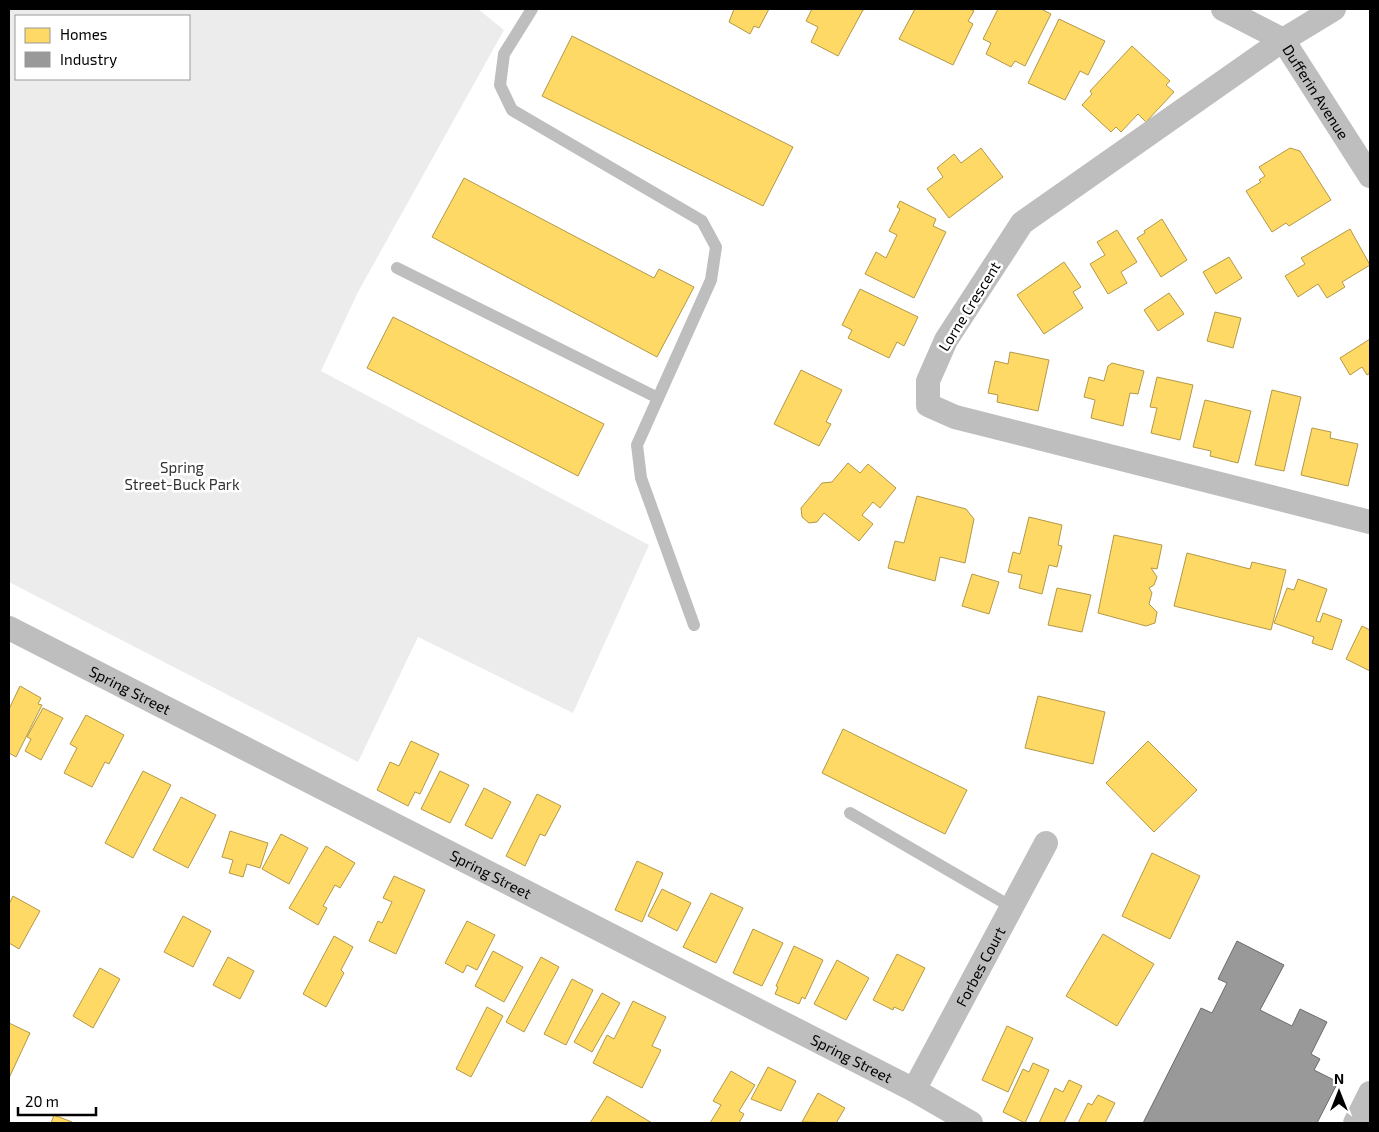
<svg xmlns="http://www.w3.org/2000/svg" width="1379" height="1132" font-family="'Exo 2',sans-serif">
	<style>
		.green { fill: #ececec; fill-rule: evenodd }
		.homes { fill: #ffd966; stroke: #b29847 }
		.industry { fill: #999; stroke: #6b6b6b }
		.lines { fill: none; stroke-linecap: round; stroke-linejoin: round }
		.service { stroke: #bebebe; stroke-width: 12 }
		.minor { stroke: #bebebe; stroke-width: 24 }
		.labels { text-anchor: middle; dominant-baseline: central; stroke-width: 5; stroke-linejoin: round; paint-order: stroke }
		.street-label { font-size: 15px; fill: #000; stroke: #fff }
		.park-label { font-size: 15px; fill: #333; stroke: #fff }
	</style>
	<rect width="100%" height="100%" fill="#fff"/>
	<path class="green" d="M9 9H478L504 30 358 292 321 371 649 545 573 713 418 637 358 762 9 582ZM16 16H189V79H16Z"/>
	<g class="homes">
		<polygon points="734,9 769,9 759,28 754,26 750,34 729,22"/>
		<polygon points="812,9 867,9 863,10 838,56 811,42 818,27 806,21"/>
		<polygon points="915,9 970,9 974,11 968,21 973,24 953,65 899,39"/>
		<polygon points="998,9 1041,9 1051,14 1025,66 1015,61 1011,67 986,54 991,43 983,39"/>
		<polygon points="1059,19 1105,41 1088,75 1080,71 1065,100 1028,83"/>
		<polygon points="572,36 793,147 763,206 542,96"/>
		<polygon points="1132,46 1170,81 1166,85 1174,92 1146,122 1138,114 1121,132 1116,127 1111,132 1082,105 1092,94 1090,91"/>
		<polygon points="981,148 1003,177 949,218 927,189 943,177 937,168 954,154 961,163"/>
		<polygon points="1290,148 1300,151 1331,200 1289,226 1286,223 1272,232 1246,191 1261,182 1259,180 1265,176 1259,167"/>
		<polygon points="464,178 654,278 659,269 694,287 657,357 432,237"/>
		<polygon points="900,201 936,219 933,226 946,232 914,298 865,274 876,252 886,258 897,235 889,231 900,209 897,207"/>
		<polygon points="1162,219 1187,260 1161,277 1137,238 1145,233 1144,231"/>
		<polygon points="1350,229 1370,265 1342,282 1345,287 1327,298 1318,284 1298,297 1285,276 1305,264 1301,258"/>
		<polygon points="1117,230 1137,262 1121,272 1127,283 1108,294 1090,264 1105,255 1097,242"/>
		<polygon points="1229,257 1242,278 1216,294 1203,272"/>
		<polygon points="1064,262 1081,287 1073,292 1083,308 1044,334 1017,295"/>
		<polygon points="860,289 918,317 904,346 897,342 889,358 848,338 852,330 842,325"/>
		<polygon points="1169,293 1184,314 1158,331 1144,310"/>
		<polygon points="1215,312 1241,318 1233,348 1207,341"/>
		<polygon points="393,317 604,424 578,476 367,368"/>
		<polygon points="1370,339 1370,373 1367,375 1362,367 1350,375 1340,358"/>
		<polygon points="1010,352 1049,360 1038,411 997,402 998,395 988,393 995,361 1008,364"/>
		<polygon points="1112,363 1144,371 1138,394 1130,393 1123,426 1091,418 1095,400 1084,397 1089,377 1104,381 1108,366"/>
		<polygon points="801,370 842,390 826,422 831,424 819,446 774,424"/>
		<polygon points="1157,377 1193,385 1180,440 1151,433 1157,408 1150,407"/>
		<polygon points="1272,390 1301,397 1284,471 1255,465"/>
		<polygon points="1205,400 1251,411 1238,463 1210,456 1211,451 1193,447"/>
		<polygon points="1312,428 1331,432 1330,438 1358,444 1348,486 1301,475"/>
		<polygon points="848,463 860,473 868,464 896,488 880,508 873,502 862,515 873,524 859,541 824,513 817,522 809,523 802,517 801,508 822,483 832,482"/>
		<polygon points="917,496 966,509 974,519 965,563 940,557 935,581 888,568 895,541 904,543"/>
		<polygon points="1029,517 1062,525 1058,545 1062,546 1057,567 1049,565 1042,594 1019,588 1022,575 1008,572 1013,552 1020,554"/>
		<polygon points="1114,535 1162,545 1157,569 1151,568 1157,577 1154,585 1149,588 1152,593 1149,604 1157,612 1155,623 1146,626 1098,613"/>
		<polygon points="1187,553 1250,569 1252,562 1286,570 1271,630 1174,606"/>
		<polygon points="972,574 999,582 989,614 962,606"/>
		<polygon points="1298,579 1327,589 1316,621 1320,622 1323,613 1342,620 1332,650 1312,643 1314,637 1274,623 1287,588 1294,590"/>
		<polygon points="1057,588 1091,595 1082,632 1048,625"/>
		<polygon points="1362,626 1370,630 1370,671 1346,659"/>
		<polygon points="20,686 41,698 38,704 42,705 16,757 9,753 9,709"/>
		<polygon points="1038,696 1105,712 1093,764 1025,748"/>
		<polygon points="43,708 63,718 41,760 25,751 31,739 27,737"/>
		<polygon points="86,715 124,735 109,764 105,762 92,787 64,773 77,748 70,744"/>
		<polygon points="843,729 967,790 945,834 822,773"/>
		<polygon points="411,741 439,754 420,794 415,792 408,806 377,790 390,762 399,766"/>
		<polygon points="1148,741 1197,790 1154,832 1106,783"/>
		<polygon points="143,771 171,785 133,858 105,843"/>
		<polygon points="440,771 469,785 450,823 421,809"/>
		<polygon points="484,788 511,802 492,839 465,825"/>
		<polygon points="537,794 561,806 545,836 540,834 525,866 506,856"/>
		<polygon points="181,797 216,815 188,868 153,850"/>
		<polygon points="230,831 268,843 260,868 247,864 243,877 229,873 233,860 222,857"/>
		<polygon points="281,834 308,848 289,884 262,869"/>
		<polygon points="326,846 355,863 340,888 335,885 323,906 327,908 318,925 289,908"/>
		<polygon points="1152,853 1200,876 1170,939 1122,916"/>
		<polygon points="637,861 663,873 642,922 615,910"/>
		<polygon points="394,876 425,890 396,954 369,941 378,921 382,923 392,902 383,898"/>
		<polygon points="662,889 691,903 677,931 648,916"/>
		<polygon points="711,893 743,908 716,963 683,947"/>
		<polygon points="13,896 40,911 19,949 9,943 9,904"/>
		<polygon points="183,916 211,931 193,967 164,952"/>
		<polygon points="467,921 495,935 477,970 467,965 463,973 445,963"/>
		<polygon points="753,929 783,943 762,986 733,973"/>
		<polygon points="1103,934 1154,964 1117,1026 1066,996"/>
		<polygon points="334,936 353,947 341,970 344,973 326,1007 303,994"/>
		<polygon points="794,946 823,960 805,999 802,997 799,1004 775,994 778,987 776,986"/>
		<polygon points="493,951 523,967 504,1002 475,986"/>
		<polygon points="897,954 925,968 903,1011 894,1007 893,1010 873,1000"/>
		<polygon points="228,957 254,971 240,999 213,985"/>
		<polygon points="541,957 559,967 524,1032 506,1022"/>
		<polygon points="837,960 869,978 846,1020 814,1004"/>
		<polygon points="100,968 120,979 93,1028 73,1016"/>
		<polygon points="572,979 593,990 566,1045 544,1034"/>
		<polygon points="602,993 620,1003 592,1052 574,1042"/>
		<polygon points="633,1001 666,1017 652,1046 661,1050 642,1088 593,1063 607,1035 614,1039"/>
		<polygon points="487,1007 503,1016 471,1077 456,1069"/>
		<polygon points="9,1023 30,1033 9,1078"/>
		<polygon points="1007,1026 1033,1038 1008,1092 982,1080"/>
		<polygon points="1033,1063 1049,1070 1025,1123 1003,1112 1023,1069 1029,1072"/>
		<polygon points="768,1067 796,1081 781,1111 751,1099"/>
		<polygon points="731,1071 755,1085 739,1111 744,1114 739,1123 710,1123 721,1105 713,1101"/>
		<polygon points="1069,1080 1082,1086 1064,1123 1039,1123 1055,1088 1063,1092"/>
		<polygon points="818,1093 845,1108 836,1123 802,1122"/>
		<polygon points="1098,1095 1115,1103 1105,1123 1078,1123 1088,1103 1092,1105"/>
		<polygon points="607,1096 652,1123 590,1123"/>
		<polygon points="54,1115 72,1122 72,1123 51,1123"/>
	</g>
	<polygon class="industry" points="1237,941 1284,965 1260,1010 1292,1026 1300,1009 1327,1022 1311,1054 1320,1059 1314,1070 1338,1082 1317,1123 1143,1123 1201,1008 1212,1013 1227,983 1218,979"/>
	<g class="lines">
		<g class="service">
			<polyline points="532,9 504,54 500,85 512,110 702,221 716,247 711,280 637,445 641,478 694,625"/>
			<polyline points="397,268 658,398"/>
			<polyline points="850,813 1010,906"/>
		</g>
		<g class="minor">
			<path id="s1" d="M1223 9 1283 40 1370 176"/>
			<polyline points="1334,9 1283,40 1022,223 946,340 928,381 928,405 955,417 1370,522"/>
			<path id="s2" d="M9 628 914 1090 971 1123"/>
			<path id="s3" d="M914 1090 1046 843"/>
			<polyline points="1355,1123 1370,1093"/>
		</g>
	</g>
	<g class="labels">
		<g class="street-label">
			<text stroke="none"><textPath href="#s1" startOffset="129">Dufferin Avenue</textPath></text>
			<text transform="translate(969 306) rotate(-58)">Lorne Crescent</text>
			<text stroke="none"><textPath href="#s2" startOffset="136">Spring Street</textPath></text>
			<text stroke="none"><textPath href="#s2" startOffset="541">Spring Street</textPath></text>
			<text stroke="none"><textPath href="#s3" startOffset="140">Forbes Court</textPath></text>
			<text stroke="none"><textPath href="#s2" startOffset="946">Spring Street</textPath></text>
		</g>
		<g class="park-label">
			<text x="182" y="467">Spring<tspan x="182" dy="17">Street-Buck Park</tspan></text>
		</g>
	</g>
	<rect width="1379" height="1132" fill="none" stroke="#000000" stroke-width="20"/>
	<rect x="15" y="15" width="175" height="65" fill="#ffffff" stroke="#999999"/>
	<rect x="25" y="28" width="25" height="15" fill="#ffd966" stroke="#999999"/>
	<text x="60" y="40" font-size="15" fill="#000000">Homes</text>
	<rect x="25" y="52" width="25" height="15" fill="#999999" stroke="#999999"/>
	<text x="60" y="65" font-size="15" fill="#000000">Industry</text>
	<g transform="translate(1339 1092)" stroke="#ffffff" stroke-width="4" paint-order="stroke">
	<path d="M0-4L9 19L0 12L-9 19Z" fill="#000000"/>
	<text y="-8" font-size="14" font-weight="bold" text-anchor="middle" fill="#000000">N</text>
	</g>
	<path d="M18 1107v8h78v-8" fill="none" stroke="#000000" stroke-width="2.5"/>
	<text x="25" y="1107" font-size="15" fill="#000000" stroke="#ffffff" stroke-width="4" paint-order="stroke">20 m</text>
</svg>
